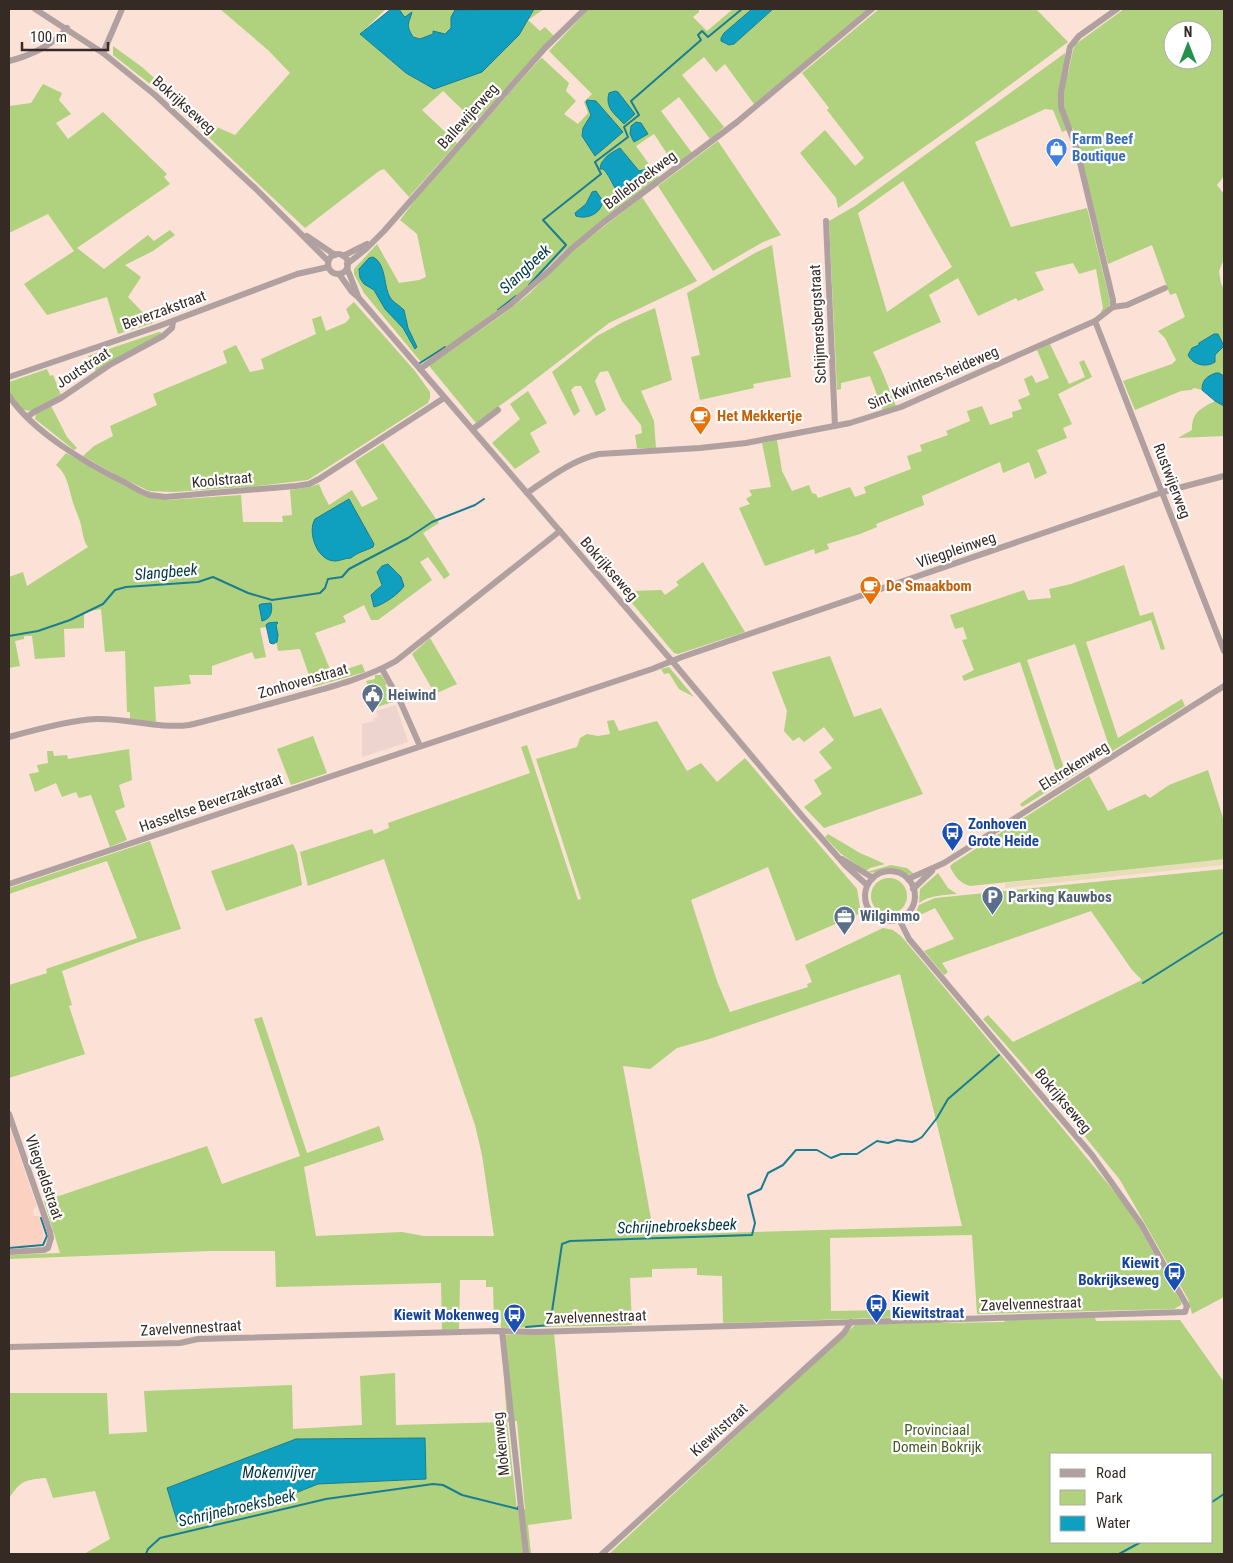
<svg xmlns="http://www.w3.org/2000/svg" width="1233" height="1563" font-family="'Roboto Condensed',sans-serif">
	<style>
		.built { fill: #fbd2c2 }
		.education { fill: #edd4cf }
		.green { fill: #b0d17e; fill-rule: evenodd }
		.sand { fill: #e7deb9 }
		.water { fill: #10a0bf; stroke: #1b7d91 }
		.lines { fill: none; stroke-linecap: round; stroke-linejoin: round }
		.stream { stroke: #1b7d91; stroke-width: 2 }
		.minor { stroke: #b0a0a0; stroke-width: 6 }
		.labels { text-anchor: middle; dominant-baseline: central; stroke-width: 4.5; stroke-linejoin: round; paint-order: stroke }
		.street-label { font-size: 15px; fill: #362a25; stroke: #fff }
		.shop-label { font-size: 15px; font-weight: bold; fill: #366cbe; stroke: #fff; text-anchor: start }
		.food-label { font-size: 15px; font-weight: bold; fill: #c56008; stroke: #fff; text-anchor: start }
		.service-label { font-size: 15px; font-weight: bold; fill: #4e5e75; stroke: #fff; text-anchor: start }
		.transit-label { font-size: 15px; font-weight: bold; fill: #164399; stroke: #fff; text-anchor: start }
		.park-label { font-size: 15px; fill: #465b21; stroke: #fff }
		.water-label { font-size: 16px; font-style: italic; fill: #003845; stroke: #fff }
	</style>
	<rect width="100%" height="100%" fill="#fbe1d6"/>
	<polygon class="built" points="9,1125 37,1207 33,1209 34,1216 39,1216 43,1229 44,1239 39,1246 9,1246"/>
	<polygon class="education" points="396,705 408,742 362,757 362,724 374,721 373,719 378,717 376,711"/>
	<g class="green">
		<polygon points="220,9 386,9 360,34 406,73 519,35 534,9 544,9 528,20 540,31 545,27 554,36 464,134 461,131 472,119 443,91 422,110 457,143 409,197 384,169 379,171 305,228 164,95 113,55 113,46 142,67 205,124 219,128 235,135 290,73 269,51"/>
		<path d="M399 9H463L451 17V28L444 34 433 32V34L420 39 413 37C405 25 409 24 411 13L405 17 403 15Z"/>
		<path d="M589 9H699V12L693 17 707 31 733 9H752L724 33 721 38 729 45 734 44 773 9H869L754 104 725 64 716 72 704 57 682 75 724 127 710 139 679 97 661 111 692 153 675 166 654 134 636 146 659 178 563 252 530 285 506 304 449 346 425 361 421 362 364 293 354 274V269L377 244 399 283 419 280 426 277 417 234 400 220 425 187 540 59 542 58 569 83 566 91 576 101 564 114 578 124 588 113 584 102 592 94 549 51ZM586 102 623 132 595 156 582 135 583 128 591 115ZM620 148 639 171 650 179 625 197C614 192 612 177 603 169L602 160Z"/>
		<polygon points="879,9 1036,9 1068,42 968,116 838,208 836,198 800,153 825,130 855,166 864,158 827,110 829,108 802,73"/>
		<path d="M1124 9H1224V176L1217 185 1224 194V259L1219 271 1221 283 1224 289V376L1216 373 1202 386V390L1194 388 1191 390 1181 391 1135 410 1123 381 1172 364 1176 360 1165 338 1158 331 1185 317 1176 293 1170 295 1152 245 1108 264 1073 128 1062 132 1053 110 1045 109 975 142 1011 227 1087 208 1110 301C1110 308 1106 310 1100 314L1103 308 1096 269 1079 274 1073 263 1035 272 1044 290 1018 301 1016 298 978 316 958 278 929 295 941 322 873 352 882 371 896 406 883 411 870 376 841 383V389L837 390 829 221 855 206 1065 53 1068 74 1073 50 1076 44ZM1173 30H1203V60H1173ZM903 181 952 267 887 312 858 213Z"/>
		<polygon points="43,84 62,93 59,100 71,114 56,123 68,139 103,112 167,174 164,177 170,184 77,248 104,269 148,235 154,241 170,230 175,235 153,251 125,265 141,277 128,297 153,323 118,334 107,297 47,315 24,284 74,251 48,214 9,233 9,106 31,103"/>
		<polygon points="718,141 781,235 763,242 713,271 658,186"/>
		<polygon points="642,197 697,281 609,323 524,388 476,423 430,367 430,365 502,315 530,293 571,252"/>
		<polygon points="772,245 791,377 753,384 754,388 700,400 691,357 700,355 687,293 755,253"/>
		<polygon points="354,302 415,371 430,392 430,398 428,403 308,480 258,486 173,492 149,491 118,476 83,456 94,446 113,436 110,426 157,405 153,394 227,363 223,351 236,345 250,372 264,369 261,359 316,334 312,319 321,316 326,331 345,323 350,318 346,309"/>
		<polygon points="655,308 672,380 641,391 654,421 656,448 637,448 635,435 642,433 641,425 622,401 608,371 600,372 595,381 606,410 596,416 581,386 575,386 571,390 580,411 574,416 552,372 597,336 623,322"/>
		<polygon points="159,332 161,332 161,334 96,371 88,356"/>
		<polygon points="1050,344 1069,384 1085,377 1079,362 1084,360 1092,377 1058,394 1072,424 1063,428 1067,438 1037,450 1047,473 1035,479 1029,462 1003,473 1000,462 922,496 924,505 876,524 877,527 860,534 827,544 829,549 815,554 814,549 765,566 739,508 750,504 746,499 752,495 749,490 771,487 762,443 777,440 782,471 792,491 809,485 812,493 816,494 818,498 850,487 855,497 866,493 864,487 911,469 907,456 922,451 920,445 948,435 946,431 970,421 967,411 982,406 990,425 1013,417 1012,412 1022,409 1018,400 1030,395 1024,379 1032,375 1036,383 1049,378 1037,350"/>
		<polygon points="47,369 50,376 53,375 61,395 30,411 21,409 9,393 9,382"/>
		<polygon points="528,391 547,423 530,433 540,452 515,469 492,443 520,419 510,404"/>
		<path d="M1215 401 1224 406V436L1178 438 1192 430C1192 412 1200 409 1215 401Z"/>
		<polygon points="51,406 67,437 77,448 74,450 35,419 36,414"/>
		<path d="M383 443 439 523 423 533 450 575 444 579 428 557 420 562 432 580 378 620H371L364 605 343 616 346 622 315 633 332 674 362 664 365 672 313 687 300 649 278 651 273 626 260 628 266 657 255 659 252 652 212 666V675H189L191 684 154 687 156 722 130 720V712H127L125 651 105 652 101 609 84 612V628L64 629 65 657 35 659 32 636H24V639L15 641 20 666 9 668V577L23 572 27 586 88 547C83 540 83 534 81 525 79 516 74 508 72 499 68 485 67 474 56 465L66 453 144 496 167 500 241 495 243 522H283L282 516 292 515 290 490 309 487 319 484 323 494 329 505 352 490 362 507 378 499 355 461ZM392 569 397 572 402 589 397 592 375 593Z"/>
		<polygon points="703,562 745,632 678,654 674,653 626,596 633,591 661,590 665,595 679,585 676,582"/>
		<polygon points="1124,565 1140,616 1153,612 1165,649 1161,650 1151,620 1086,642 1118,738 1182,699 1185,706 1111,752 1075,644 1027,660 1065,771 1087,758 1090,765 1022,807 1020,804 1058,777 1020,662 964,681 962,676 974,670 962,640 967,639 963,627 955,629 950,615 1024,590 1028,600 1051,598 1049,589 1071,584"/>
		<polygon points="430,638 457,684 435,694 412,654"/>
		<polygon points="830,656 854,717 881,708 923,794 824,828 804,807 822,794 814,780 832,768 819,752 834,740 824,727 804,742 799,737 793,741 784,731 787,711 772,672"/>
		<polygon points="669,667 694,697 679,689 669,673 664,674 661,669"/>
		<polygon points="375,675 381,675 387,684 385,685 393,702 377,707 366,681 375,679"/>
		<path d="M614 720 619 731 657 721 687 771 701 763 717 782 745 758 857 889 861 913 796 941 768 867 691 900 717 981 730 1012 808 987 807 984 812 982 805 965 883 928 893 930 901 936 1063 1129 1131 1212 1181 1302V1305L1174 1309 977 1314 972 1235 830 1238 831 1311 942 1309 943 1323 1005 1322 1004 1320 1095 1317 1096 1321 1180 1320 1224 1382V1554H609L855 1325 910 1323 909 1317 723 1323 722 1276 697 1275V1268L652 1269V1277L630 1278 632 1325 501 1328V1319H494L493 1287H486V1280H460L459 1329 442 1330 441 1283 276 1287 275 1251H209L9 1259V1255L60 1253 44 1201 207 1146 222 1184 300 1156 254 1019 262 1017 307 1153 379 1126 384 1140 304 1167 316 1236 402 1232 424 1236H494L482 1155 475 1125 384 859 308 886 300 852 372 829 374 834 389 828 388 823 530 773 521 747 527 745 578 900 581 899 536 759 577 747 580 738 587 734 598 736 610 734 607 721ZM900 974 962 1226 654 1235 623 1066 650 1069 677 1048 709 1039ZM1052 1454H1212V1542H1052Z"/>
		<polygon points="313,736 327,773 291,785 277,749"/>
		<polygon points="129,749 132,780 119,785 125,807 115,811 127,840 110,847 91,795 79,798 76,792 62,797 56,783 35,792 29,774 39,772 37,765 48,763 47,751 53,751 54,756 67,755 68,759"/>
		<path d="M1208 770 1224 821V860L970 886C960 883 955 877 950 867L952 864 1089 776 1108 811 1145 794 1150 798 1169 785Z"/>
		<polygon points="828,834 860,853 885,864 870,868 866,871 840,853 825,837"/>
		<polygon points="150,841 181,929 139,942 62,971 72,1005 69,1006 85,1054 9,1078 9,985 47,973 46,969 137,938 107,861 9,894 9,888"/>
		<polygon points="293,844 297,853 302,885 226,911 211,871"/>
		<path d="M891 865 907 868 914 874C906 877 900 870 891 869 883 868 876 874 867 872Z"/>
		<polygon points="1224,869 1224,1297 1192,1314 1188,1299 1120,1180 1070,1118 983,1019 988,1015 1013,1042 1142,980 1132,970 1091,911 942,963 948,972 944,975 924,951 954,939 935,908 920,915 913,924 911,923 919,905 935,898"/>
		<path d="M938 873 948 888 957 894C944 895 930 895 919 903L920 889Z"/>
		<circle cx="889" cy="896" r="18"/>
		<path d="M554 1333 572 1519 528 1525 531 1554H84L110 1539 95 1491 53 1498 46 1478C24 1480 22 1480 9 1498V1393H107L109 1434 147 1432 144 1391 292 1385 293 1429 362 1425 360 1376 395 1373 396 1425 507 1422 501 1335ZM517 1421 525 1509 517 1510 507 1422Z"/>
	</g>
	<polygon class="sand" points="1224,859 1224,865 1005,888 1005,883"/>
	<g class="water">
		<path d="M391 9H399L403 15 405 17 412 12C409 24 405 24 413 37L420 39 433 34V31L445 34 451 28V17L455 10 534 9 519 35 482 72 434 89 406 73 360 34Z"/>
		<polygon points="752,9 773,9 734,44 729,45 721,41 721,38 724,33"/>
		<path d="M615 91 618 92 635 114 624 124C614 113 605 108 609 93Z"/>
		<polygon points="587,100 596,101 623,132 595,156 582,136 583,128 591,115 586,102"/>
		<polygon points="636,122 641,123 648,134 634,142 630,134 631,126"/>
		<path d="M620 148 639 171 647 169 651 175 650 179 625 197C613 192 612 177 603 169H600C600 159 612 152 620 148Z"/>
		<path d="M596 191 603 201C601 213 588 220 576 216L575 213 586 204 592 192Z"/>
		<path d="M373 257C385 263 384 282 388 293 391 302 398 304 404 310L408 328 417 347 415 349 403 328 385 309 374 290 364 284 360 278 359 269 369 258Z"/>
		<path d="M1214 334H1218L1224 346 1215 355V362C1206 368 1193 365 1188 355L1192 348 1199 345V343Z"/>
		<path d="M1216 373H1219L1224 376V406L1215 401 1202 390C1202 380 1207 376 1216 373Z"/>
		<path d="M349 499 374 544 373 547C365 551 358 552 351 558 345 558 340 561 335 561 317 561 307 532 315 519Z"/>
		<path d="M388 564 401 577 404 586C399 594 383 605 374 607L371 595 382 585 377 572 382 566Z"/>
		<path d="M271 603C273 611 271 619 262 621L259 605 261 604Z"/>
		<polygon points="277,622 278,623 276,625 278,635 277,642 273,644 270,643 266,625 268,623"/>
		<polygon points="425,1438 426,1479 318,1484 278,1500 178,1524 167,1488 296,1439"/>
	</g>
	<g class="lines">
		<g class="stream">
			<polyline points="529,285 566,245 543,220 601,174 595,162 628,137 624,127 639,115 631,101 701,40 698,35 702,31 708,37 742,9"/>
			<polyline points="498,310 516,296"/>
			<polyline points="420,363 445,347"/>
			<polyline points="9,636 38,631 70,620 103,604 115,590 126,587 198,582 213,577 248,593 272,600 320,593 325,588 328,579 342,577 349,569 408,538 432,522 475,505 484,499"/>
			<polyline points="1143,983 1224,932"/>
			<polyline points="9,1248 43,1245 47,1236 41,1218"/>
			<polyline points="526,1327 550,1325 562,1244 570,1241 752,1235 755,1223 748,1195 761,1189 768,1173 783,1165 796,1150 817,1150 831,1158 841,1154 857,1154 877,1141 888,1143 897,1140 912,1142 917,1140 922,1137 937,1118 948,1099 999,1055"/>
			<polyline points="1212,1502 1224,1494"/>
			<polyline points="146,1554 148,1549 160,1538 326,1499 433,1484 443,1485 462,1495 518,1509 518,1507"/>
			<polyline points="1119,1554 1141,1542"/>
		</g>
		<g class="minor">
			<polyline points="35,9 103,53 155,95 256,189 328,261"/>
			<polyline points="103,53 122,9"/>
			<path d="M9 61C29 56 54 45 67 28"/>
			<polyline points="826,221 835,426"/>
			<polyline points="307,236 335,255"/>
			<circle cx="338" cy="264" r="10"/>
			<polyline points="343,256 367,244"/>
			<polyline points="347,264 366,249 384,231 545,48 585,9"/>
			<polyline points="347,268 358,296"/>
			<polyline points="339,274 352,292 358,297 672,661 802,816 845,865 867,885"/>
			<polyline points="1113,307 1113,300 1077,150 1061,107 1061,92 1070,47 1079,36 1117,9"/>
			<polyline points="1095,321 1224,651"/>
			<polyline points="420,369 510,305 550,270 570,250 604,222 737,122 872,9"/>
			<polyline points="9,377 159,326 297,274 328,267"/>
			<path d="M9 396C33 432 87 464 126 483 133 487 142 493 150 495 155 496 160 496 165 497L296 486 309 484 319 479 444 398"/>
			<polyline points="27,417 34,412 61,398 111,364 163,336 172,328 173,322"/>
			<polyline points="473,429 498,410"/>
			<path d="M527 493C549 478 572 460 599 454L700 448 746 443 850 423 901 407 1095 321 1113 307 1127 305 1165 288"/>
			<polyline points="382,669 400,701 420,746"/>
			<path d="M9 737C34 730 70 720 96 719 128 718 158 729 189 725 226 716 262 706 298 696 331 687 366 678 396 661L560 531"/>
			<polyline points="842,859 873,878"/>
			<circle cx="890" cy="896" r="25"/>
			<polyline points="908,879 944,863 1224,686"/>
			<polyline points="9,884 652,669 682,657 1163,492 1224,476"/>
			<polyline points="913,889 932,871"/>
			<polyline points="9,1114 50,1232 51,1238 48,1248 44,1250 9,1252"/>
			<polyline points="502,1331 526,1554"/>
			<polyline points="9,1347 180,1343 198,1339 498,1331 535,1332 1185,1312 1187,1306 1141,1224 1092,1155 909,939 899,919"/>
			<polyline points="602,1554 844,1333 851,1322"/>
		</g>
	</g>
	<defs>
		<symbol id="shop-pin" viewBox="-11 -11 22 30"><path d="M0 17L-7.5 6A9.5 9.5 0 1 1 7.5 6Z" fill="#3f7fe0" stroke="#fff"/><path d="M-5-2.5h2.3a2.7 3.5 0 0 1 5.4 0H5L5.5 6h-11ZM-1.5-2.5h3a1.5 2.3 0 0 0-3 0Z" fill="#fff"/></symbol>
		<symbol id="cafe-pin" viewBox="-11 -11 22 30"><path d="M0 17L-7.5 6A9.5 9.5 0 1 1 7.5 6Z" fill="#e8710a" stroke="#fff"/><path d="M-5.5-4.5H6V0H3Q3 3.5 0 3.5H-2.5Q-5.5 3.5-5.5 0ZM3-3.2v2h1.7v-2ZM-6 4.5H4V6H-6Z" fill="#fff"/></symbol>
		<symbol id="civic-pin" viewBox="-11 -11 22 30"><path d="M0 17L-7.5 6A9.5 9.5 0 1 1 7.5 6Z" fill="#5c6f8a" stroke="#fff"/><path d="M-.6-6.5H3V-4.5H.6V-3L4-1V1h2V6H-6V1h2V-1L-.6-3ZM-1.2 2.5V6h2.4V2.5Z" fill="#fff"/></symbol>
		<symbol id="bus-pin" viewBox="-11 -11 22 30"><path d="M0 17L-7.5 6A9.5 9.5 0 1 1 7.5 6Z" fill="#1a4fb4" stroke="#fff"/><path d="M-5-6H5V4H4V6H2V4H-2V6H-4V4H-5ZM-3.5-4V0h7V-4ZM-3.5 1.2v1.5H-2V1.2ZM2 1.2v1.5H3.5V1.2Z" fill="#fff"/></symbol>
		<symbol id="parking-pin" viewBox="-11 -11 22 30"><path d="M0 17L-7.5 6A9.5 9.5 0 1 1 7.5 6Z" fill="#5c6f8a" stroke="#fff"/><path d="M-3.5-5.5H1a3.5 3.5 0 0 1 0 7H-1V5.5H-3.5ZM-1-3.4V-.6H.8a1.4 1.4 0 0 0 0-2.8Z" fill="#fff"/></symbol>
		<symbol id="office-pin" viewBox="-11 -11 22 30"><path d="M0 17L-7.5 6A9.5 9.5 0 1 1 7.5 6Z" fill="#5c6f8a" stroke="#fff"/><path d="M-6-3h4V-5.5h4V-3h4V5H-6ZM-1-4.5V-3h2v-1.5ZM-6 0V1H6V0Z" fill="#fff"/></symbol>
	</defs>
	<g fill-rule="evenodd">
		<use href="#shop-pin" x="1044" y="136" width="25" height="34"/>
		<use href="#cafe-pin" x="688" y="404" width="25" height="34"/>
		<use href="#cafe-pin" x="858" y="574" width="25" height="34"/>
		<use href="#civic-pin" x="360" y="682" width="25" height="34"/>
		<use href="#bus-pin" x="940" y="820" width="25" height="34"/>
		<use href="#parking-pin" x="980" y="884" width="25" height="34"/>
		<use href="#office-pin" x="832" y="904" width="25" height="34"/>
		<use href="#bus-pin" x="1162" y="1260" width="25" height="34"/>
		<use href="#bus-pin" x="864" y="1292" width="25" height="34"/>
		<use href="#bus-pin" x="502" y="1302" width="25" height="34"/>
	</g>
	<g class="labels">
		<g class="street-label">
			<text transform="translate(184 105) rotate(42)">Bokrijkseweg</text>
			<text transform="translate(468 116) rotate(-48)">Ballewijerweg</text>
			<text transform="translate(640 180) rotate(-37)">Ballebroekweg</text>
			<text transform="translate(164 310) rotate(-20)">Beverzakstraat</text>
			<text transform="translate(818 324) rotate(-93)">Schijmersbergstraat</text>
			<text transform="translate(83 368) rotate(-33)">Joutstraat</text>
			<text transform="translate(933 378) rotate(-23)">Sint Kwintens-heideweg</text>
			<text transform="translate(222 480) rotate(-5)">Koolstraat</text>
			<text transform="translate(1172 481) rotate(69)">Rustwijerweg</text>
			<text transform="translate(956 550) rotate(-19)">Vliegpleinweg</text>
			<text transform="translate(609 569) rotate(49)">Bokrijkseweg</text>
			<text transform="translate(303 681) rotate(-16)">Zonhovenstraat</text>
			<text transform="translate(1074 766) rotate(-32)">Elstrekenweg</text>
			<text transform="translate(211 803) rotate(-19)">Hasseltse Beverzakstraat</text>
			<text transform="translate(1063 1101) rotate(50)">Bokrijkseweg</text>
			<text transform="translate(44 1177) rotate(71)">Vliegveldstraat</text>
			<text transform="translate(1031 1304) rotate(-2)">Zavelvennestraat</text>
			<text transform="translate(596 1317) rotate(-2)">Zavelvennestraat</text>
			<text transform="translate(191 1328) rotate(-3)">Zavelvennestraat</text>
			<text transform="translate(719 1430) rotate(-42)">Kiewitstraat</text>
			<text transform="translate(501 1444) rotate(-96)">Mokenweg</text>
		</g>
		<g class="shop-label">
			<text x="1072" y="139">Farm Beef<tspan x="1072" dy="17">Boutique</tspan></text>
		</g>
		<g class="food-label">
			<text x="717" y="416">Het Mekkertje</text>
			<text x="886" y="586">De Smaakbom</text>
		</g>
		<g class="service-label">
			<text x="388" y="695">Heiwind</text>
			<text x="1008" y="897">Parking Kauwbos</text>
			<text x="860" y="916">Wilgimmo</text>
		</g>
		<g class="transit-label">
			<text x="968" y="824">Zonhoven<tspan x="968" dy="17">Grote Heide</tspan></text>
			<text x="1159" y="1263" text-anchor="end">Kiewit<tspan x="1159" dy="17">Bokrijkseweg</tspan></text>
			<text x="892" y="1296">Kiewit<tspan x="892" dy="17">Kiewitstraat</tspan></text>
			<text x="499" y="1315" text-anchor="end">Kiewit Mokenweg</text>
		</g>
		<g class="park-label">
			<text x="937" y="1430">Provinciaal<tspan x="937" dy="17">Domein Bokrijk</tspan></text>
		</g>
		<g class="water-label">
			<text transform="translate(525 269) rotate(-43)">Slangbeek</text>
			<text transform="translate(166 572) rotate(-5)">Slangbeek</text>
			<text transform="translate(677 1226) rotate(-2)">Schrijnebroeksbeek</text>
			<text x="279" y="1472">Mokenvijver</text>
			<text transform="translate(237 1508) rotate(-13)">Schrijnebroeksbeek</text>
		</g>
	</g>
	<rect width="1233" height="1563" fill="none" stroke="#362a25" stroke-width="20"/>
	<rect x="1050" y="1453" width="162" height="90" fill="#ffffff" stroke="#afaaa8"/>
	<rect x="1060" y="1469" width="25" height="8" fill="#b0a0a0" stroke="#afaaa8"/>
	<text x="1096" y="1478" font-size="15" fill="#362a25">Road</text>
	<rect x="1060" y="1490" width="25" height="15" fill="#b0d17e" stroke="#afaaa8"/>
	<text x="1096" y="1503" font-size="15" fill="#362a25">Park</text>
	<rect x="1060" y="1516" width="25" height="15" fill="#10a0bf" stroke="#afaaa8"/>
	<text x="1096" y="1528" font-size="15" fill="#362a25">Water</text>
	<g transform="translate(1188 45)"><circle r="24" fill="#ffffff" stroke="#afaaa8"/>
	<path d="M0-4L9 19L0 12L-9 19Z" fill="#22924c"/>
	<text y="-8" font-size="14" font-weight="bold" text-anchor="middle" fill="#362a25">N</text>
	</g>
	<path d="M22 42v8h86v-8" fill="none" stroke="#362a25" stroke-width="2.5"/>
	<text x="30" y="42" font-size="15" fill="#362a25" stroke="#ffffff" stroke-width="4" paint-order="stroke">100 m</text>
</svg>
